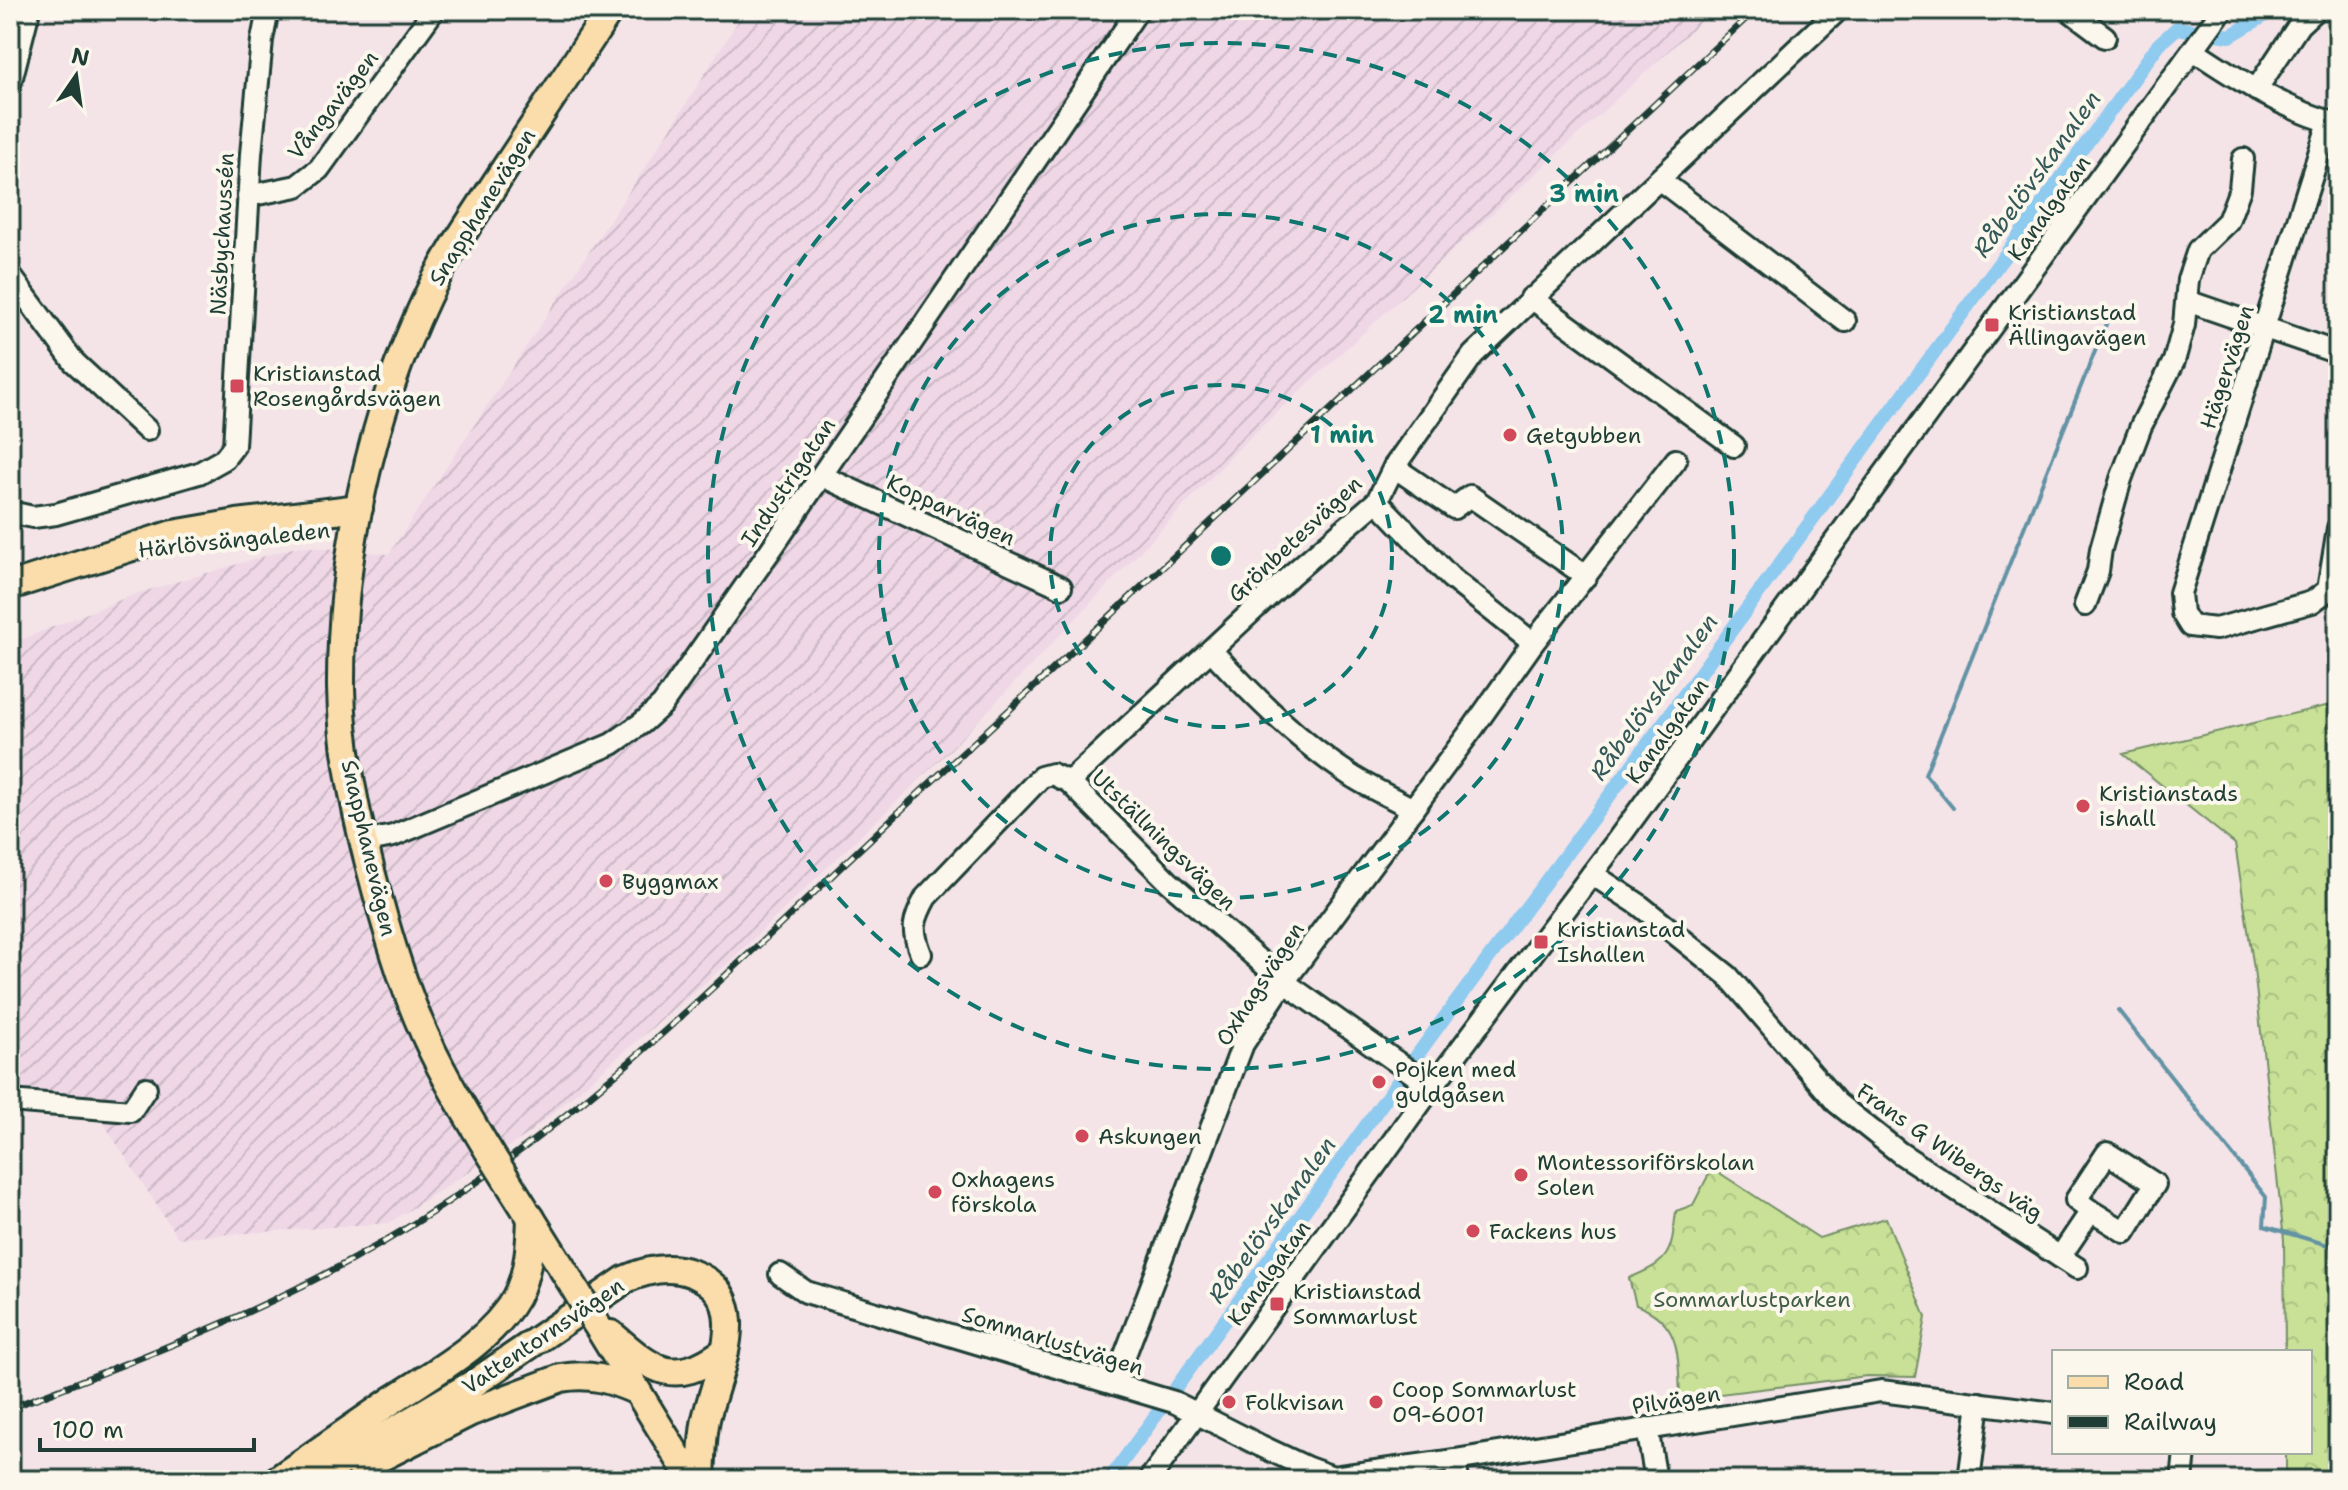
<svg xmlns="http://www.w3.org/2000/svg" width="2348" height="1490" font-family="'Shantell Sans',sans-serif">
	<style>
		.industrial { fill: url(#industrial-furrows) }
		.forest { fill: url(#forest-crowns); stroke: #748f66; stroke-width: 2 }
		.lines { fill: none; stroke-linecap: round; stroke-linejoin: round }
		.stream { stroke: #6292a4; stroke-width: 4 }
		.canal { stroke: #8fcaef; stroke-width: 14 }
		.minor-casing { stroke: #1f3d34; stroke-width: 26 }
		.major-casing { stroke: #1f3d34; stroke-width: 32 }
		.minor { stroke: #fbf7ec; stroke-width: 20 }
		.major { stroke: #faddab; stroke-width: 26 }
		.rail-casing { stroke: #1f3d34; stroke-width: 7 }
		.rail { stroke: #fbf7ec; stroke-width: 4; stroke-dasharray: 12; stroke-linecap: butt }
		.major-bridge-casing { stroke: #1f3d34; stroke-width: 32; stroke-linecap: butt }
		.major-bridge { stroke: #faddab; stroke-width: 26 }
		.ring { fill: none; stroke: #0f766e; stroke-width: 4; stroke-dasharray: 14 10 }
		.poi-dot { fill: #d1495b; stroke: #fbf7ec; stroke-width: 3 }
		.labels { text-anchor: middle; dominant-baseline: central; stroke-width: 8; stroke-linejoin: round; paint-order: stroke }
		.street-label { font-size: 22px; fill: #1f3d34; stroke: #fbf7ec }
		.poi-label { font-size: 22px; fill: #1f3d34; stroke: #fbf7ec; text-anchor: start }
		.park-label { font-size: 22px; fill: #415e48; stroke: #fbf7ec }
		.water-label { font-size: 24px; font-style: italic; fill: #355959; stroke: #fbf7ec }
		.centre { fill: #0f766e; stroke: #fbf7ec; stroke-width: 4 }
		.ring-label { font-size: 24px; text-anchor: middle; font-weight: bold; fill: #0f766e; stroke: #fbf7ec; stroke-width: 8; stroke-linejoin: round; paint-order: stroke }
	</style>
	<defs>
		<pattern id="industrial-furrows" width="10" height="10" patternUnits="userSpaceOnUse" patternTransform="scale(2)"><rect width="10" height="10" fill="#efd7e6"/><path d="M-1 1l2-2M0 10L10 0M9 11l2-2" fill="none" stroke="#ccb9c6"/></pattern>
		<pattern id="forest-crowns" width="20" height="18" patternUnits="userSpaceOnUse" patternTransform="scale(2)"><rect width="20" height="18" fill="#c8e197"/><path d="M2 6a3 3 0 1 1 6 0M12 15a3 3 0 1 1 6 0" fill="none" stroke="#abc283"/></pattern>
	</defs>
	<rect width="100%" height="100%" fill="#f4e4e8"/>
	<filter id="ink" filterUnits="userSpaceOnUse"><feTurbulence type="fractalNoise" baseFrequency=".0125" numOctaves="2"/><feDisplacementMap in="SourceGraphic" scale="16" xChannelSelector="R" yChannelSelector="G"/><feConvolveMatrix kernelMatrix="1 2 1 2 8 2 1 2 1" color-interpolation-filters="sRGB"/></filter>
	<g filter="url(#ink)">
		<polygon class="industrial" points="745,10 1713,10 1244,443 950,750 728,963 527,1135 389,1223 178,1238 87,1098 10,1092 10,644 135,594 299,546 389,554 667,134"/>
		<g class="forest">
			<polygon points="2338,703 2338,1480 2286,1480 2286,1452 2310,1452 2310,1352 2285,1352 2284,1240 2254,969 2235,844 2123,754"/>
			<path d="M1712 1168 1819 1238 1886 1218 1926 1317 1915 1377 1867 1376 1680 1399C1678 1356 1682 1322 1636 1305L1629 1278C1671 1261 1671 1254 1676 1211L1693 1205Z"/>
		</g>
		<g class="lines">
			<g class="stream">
				<polyline points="1953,808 1925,774 2108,319"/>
				<polyline points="2118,1010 2266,1197 2264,1226 2338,1248"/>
			</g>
			<polyline class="canal" points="1109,1480 1442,1021 1679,702 2159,44 2177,28 2230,36 2274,10"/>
			<defs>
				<g id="minor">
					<polyline points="2069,10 2105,37"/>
					<path d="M2195 51C2240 81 2285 110 2338 124"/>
					<polyline points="10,85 29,10"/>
					<polyline points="2256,90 2299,25 2315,10"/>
					<polyline points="2329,122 2180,593 2182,613 2190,626 2216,629 2312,602 2328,590 2338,528"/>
					<polyline points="1660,180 1845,321"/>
					<polyline points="248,196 297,186 319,169 434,10"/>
					<polyline points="10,275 74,362 147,430"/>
					<polyline points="1531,298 1734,446"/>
					<polyline points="2187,301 2338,353"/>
					<polyline points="1394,467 1454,508 1470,496 1586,576"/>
					<polyline points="822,476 1061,587"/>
					<polyline points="1377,501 1451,578 1533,643"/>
					<polyline points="10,512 33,517 56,514 199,473 224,459 234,446 251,154 262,40 268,10"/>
					<polyline points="2085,605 2098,571 2101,549 2121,479 2141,426 2174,361 2184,325 2188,280 2198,250 2228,221 2240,189 2243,159"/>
					<path d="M1211 650C1254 697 1299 742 1353 777 1372 789 1393 798 1413 809"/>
					<polyline points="1069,782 1291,575 1377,501 1394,467 1473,355 1838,10"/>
					<polyline points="363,842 393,836 612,744 642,723 662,705 772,548 1138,10"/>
					<polyline points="1592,874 1638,904 1728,976 1837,1103 1900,1153 2077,1268"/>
					<path d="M921 954C911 929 913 921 926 897L1041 777 1052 774 1069 782 1169 882 1284 982 1432 1087"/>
					<polyline points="10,1101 131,1111 146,1088"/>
					<polyline points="2060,1257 2091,1211 2076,1200 2107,1153 2155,1184 2125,1232 2091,1211"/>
					<polyline points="780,1274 806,1292 1174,1402 1261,1446 1308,1468 1333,1477 1455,1460 1881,1391 2054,1413"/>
					<polyline points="1114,1384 1243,1044 1284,982 1473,728 1533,643 1676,460"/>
					<polyline points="1647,1428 1656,1480"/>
					<polyline points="1455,1460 1458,1480"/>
					<polyline points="1149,1480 1432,1087 1616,842 2222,10"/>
					<polyline points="1969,1480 1979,1403"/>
					<polyline points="2182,1480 2185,1452"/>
				</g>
				<g id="major">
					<polyline points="10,586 173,534 237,523 359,508"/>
					<path d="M488 1150C462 1107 437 1065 418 1019 398 971 384 921 371 871 355 812 342 750 341 688 340 558 371 415 427 297 448 252 477 212 504 170 539 117 575 63 610 10"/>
					<polyline points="529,1215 574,1287"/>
					<polyline points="595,1322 692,1480"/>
					<path d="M611 1334C653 1370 672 1388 723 1352"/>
					<path d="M358 1464 376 1460 471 1412 561 1378C590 1373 610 1379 637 1391"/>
					<path d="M277 1480C316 1453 355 1426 394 1399 436 1371 490 1343 516 1297 529 1272 530 1245 531 1218"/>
					<path d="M306 1480 338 1464 476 1382 626 1279C646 1270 669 1265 691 1273 757 1297 717 1371 706 1419 702 1439 702 1460 701 1480"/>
				</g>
			</defs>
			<use href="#minor" class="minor-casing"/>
			<use href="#major" class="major-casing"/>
			<use href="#minor" class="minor"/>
			<use href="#major" class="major"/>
			<defs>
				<path id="rail" d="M10 1408C159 1352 307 1295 440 1207 621 1088 770 931 928 785 1206 529 1480 269 1755 10"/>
			</defs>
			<use href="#rail" class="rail-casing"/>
			<use href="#rail" class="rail"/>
			<defs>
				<g id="major-bridge">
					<polyline points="488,1150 525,1209"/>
					<polyline points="574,1287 595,1322"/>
				</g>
			</defs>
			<use href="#major-bridge" class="major-bridge-casing"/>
			<use href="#major-bridge" class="major-bridge"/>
		</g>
	</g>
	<g class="ring">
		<circle cx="1221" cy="556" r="171"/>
		<circle cx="1221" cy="556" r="342"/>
		<circle cx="1221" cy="556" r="513"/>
	</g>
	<g class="poi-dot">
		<rect x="1984" y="317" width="16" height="16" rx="4"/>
		<rect x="229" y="378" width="16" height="16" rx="4"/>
		<circle cx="1510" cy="435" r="8"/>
		<circle cx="2083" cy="806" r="8"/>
		<circle cx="606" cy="881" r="8"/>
		<rect x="1533" y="934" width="16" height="16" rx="4"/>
		<circle cx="1379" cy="1082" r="8"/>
		<circle cx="1082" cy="1136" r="8"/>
		<circle cx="1521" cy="1175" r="8"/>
		<circle cx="935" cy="1192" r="8"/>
		<circle cx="1473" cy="1231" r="8"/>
		<rect x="1269" y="1296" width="16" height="16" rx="4"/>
		<circle cx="1229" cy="1402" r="8"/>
		<circle cx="1376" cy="1402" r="8"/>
	</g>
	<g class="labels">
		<g class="street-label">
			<text transform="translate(333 105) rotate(-52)">Vångavägen</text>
			<text transform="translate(482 207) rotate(-58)">Snapphanevägen</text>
			<text transform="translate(2049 208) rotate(-54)">Kanalgatan</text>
			<text transform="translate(222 234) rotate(-87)">Näsbychaussén</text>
			<text transform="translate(2227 367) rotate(-72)">Hägervägen</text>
			<text transform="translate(788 482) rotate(-56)">Industrigatan</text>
			<text transform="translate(951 510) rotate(25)">Kopparvägen</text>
			<text transform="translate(1295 539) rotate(-43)">Grönbetesvägen</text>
			<text transform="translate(234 540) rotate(-6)">Härlövsängaleden</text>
			<text transform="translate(1667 731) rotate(-54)">Kanalgatan</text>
			<text transform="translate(1164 840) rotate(44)">Utställningsvägen</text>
			<text transform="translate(369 848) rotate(77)">Snapphanevägen</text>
			<text transform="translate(1260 984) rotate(-57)">Oxhagsvägen</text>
			<text transform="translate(1950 1152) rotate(35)">Frans G Wibergs väg</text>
			<text transform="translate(1269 1273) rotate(-54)">Kanalgatan</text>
			<text transform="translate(543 1336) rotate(-34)">Vattentornsvägen</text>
			<text transform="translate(1053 1341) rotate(17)">Sommarlustvägen</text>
			<text transform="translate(1676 1400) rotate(-9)">Pilvägen</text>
		</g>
		<g class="poi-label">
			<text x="2008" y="312">Kristianstad<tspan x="2008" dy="25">Ällingavägen</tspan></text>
			<text x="253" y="373">Kristianstad<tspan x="253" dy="25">Rosengårdsvägen</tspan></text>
			<text x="1526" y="435">Getgubben</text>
			<text x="2099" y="793">Kristianstads<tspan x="2099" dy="25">ishall</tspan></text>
			<text x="622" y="881">Byggmax</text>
			<text x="1557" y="929">Kristianstad<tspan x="1557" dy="25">Ishallen</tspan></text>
			<text x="1395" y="1069">Pojken med<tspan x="1395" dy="25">guldgåsen</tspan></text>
			<text x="1098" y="1136">Askungen</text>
			<text x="1537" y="1162">Montessoriförskolan<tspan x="1537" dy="25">Solen</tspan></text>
			<text x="951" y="1179">Oxhagens<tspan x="951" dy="25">förskola</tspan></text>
			<text x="1489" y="1231">Fackens hus</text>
			<text x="1293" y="1291">Kristianstad<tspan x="1293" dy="25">Sommarlust</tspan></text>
			<text x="1392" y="1389">Coop Sommarlust<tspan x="1392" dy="25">09-6001</tspan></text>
			<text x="1245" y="1402">Folkvisan</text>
		</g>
		<g class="park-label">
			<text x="1752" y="1299">Sommarlustparken</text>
		</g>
		<g class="water-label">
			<text transform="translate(2037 174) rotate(-54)">Råbelövskanalen</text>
			<text transform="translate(1654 697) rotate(-54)">Råbelövskanalen</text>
			<text transform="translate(1272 1220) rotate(-54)">Råbelövskanalen</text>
		</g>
	</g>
	<circle cx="1221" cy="556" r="12" class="centre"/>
	<g class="ring-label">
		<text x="1584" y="202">3 min</text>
		<text x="1463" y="323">2 min</text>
		<text x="1342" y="443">1 min</text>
	</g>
	<rect width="2348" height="1490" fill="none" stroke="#fbf7ec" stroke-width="40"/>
	<rect x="20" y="20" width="2308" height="1450" fill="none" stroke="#1f3d34" stroke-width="3" filter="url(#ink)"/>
	<rect x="2052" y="1350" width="260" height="104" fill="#fbf7ec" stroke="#a3ada2" stroke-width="2"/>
	<rect x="2068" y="1376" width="40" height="12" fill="#faddab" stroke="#a3ada2" stroke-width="2"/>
	<text x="2124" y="1390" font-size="24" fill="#1f3d34">Road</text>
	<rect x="2068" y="1416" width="40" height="12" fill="#1f3d34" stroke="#a3ada2" stroke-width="2"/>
	<text x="2124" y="1430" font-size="24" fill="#1f3d34">Railway</text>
	<g transform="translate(76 76) rotate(13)" stroke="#fbf7ec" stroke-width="6" paint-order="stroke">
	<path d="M0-6L14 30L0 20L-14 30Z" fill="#1f3d34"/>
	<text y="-12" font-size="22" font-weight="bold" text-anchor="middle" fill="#1f3d34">N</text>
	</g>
	<path d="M40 1438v12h214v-12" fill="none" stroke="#1f3d34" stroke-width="4"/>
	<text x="52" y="1438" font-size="24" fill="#1f3d34" stroke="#fbf7ec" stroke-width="6" paint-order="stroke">100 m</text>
</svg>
